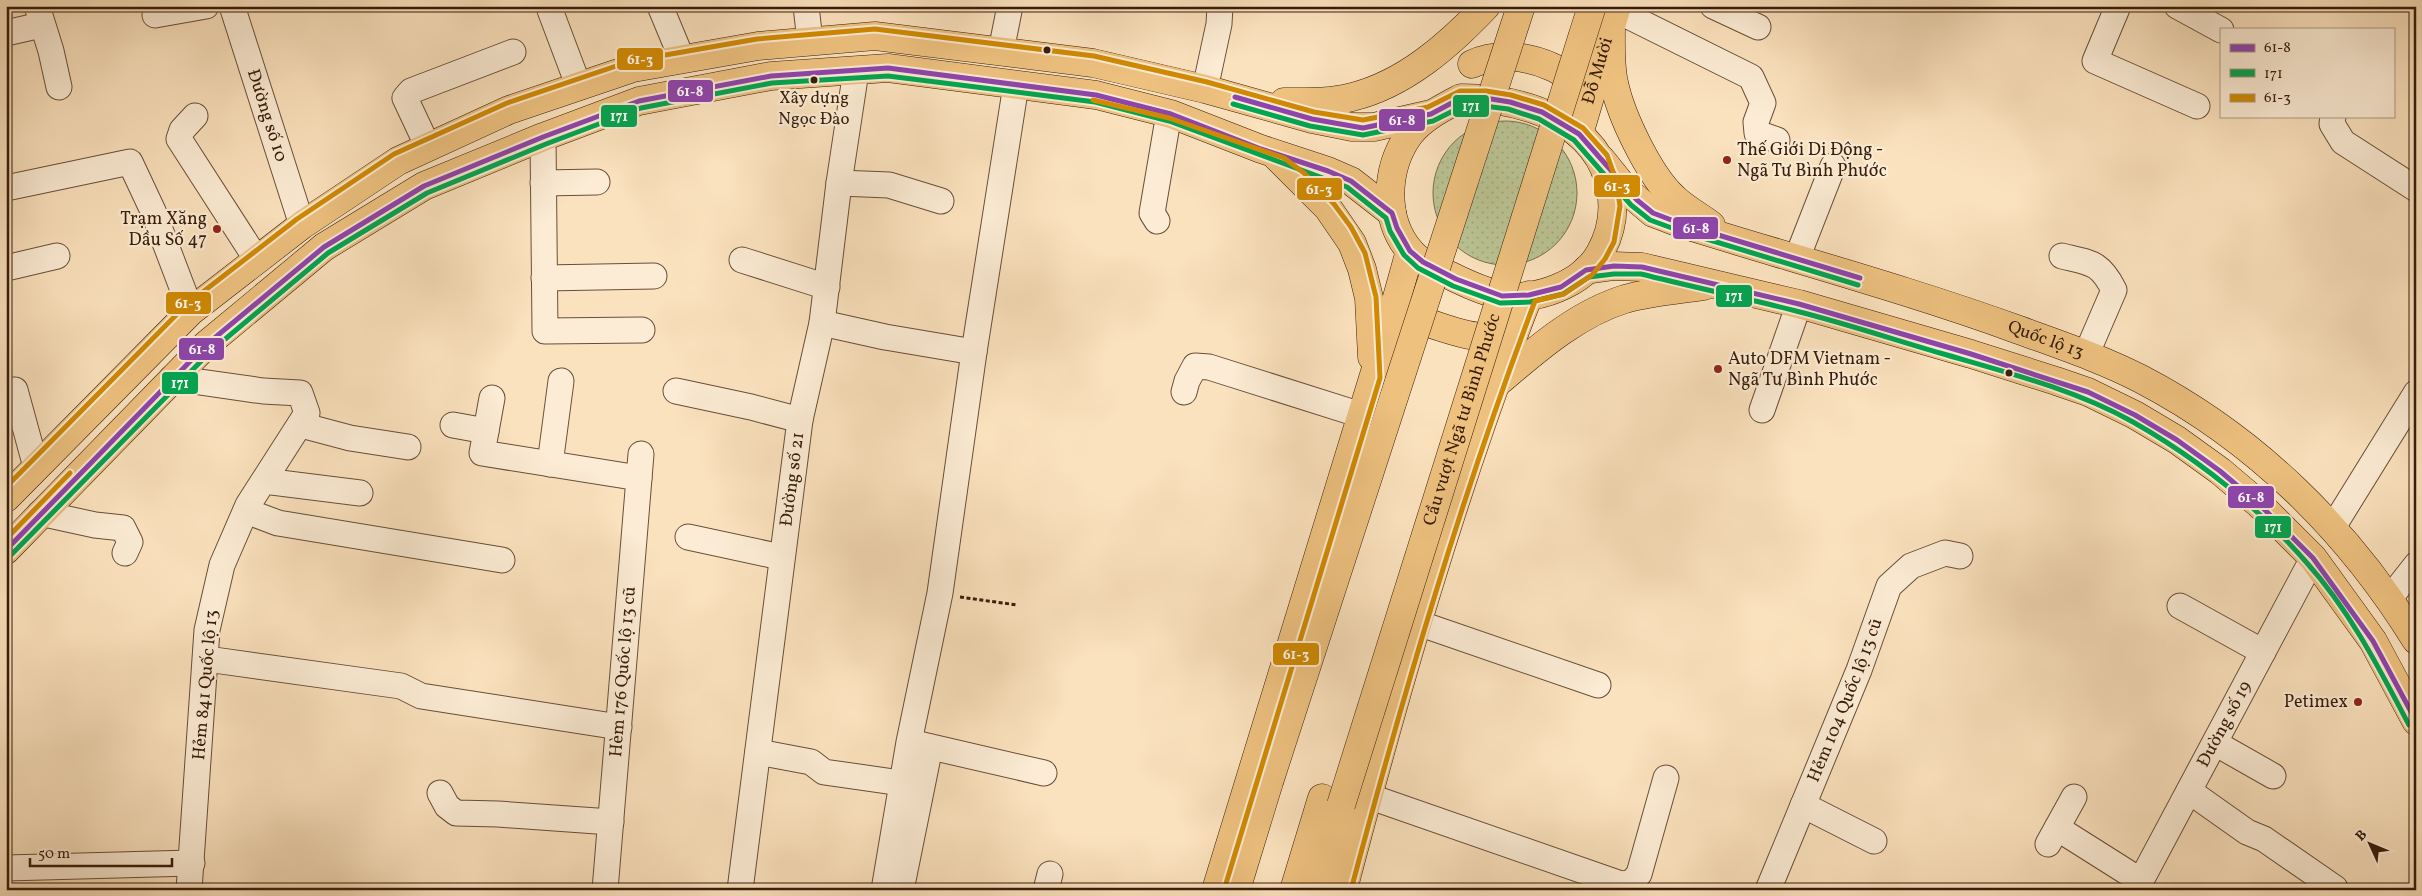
<svg xmlns="http://www.w3.org/2000/svg" width="2422" height="896" font-family="Vollkorn,serif">
	<style>
		.grass { fill: url(#grass-dots); stroke: #797050 }
		.lines { fill: none; stroke-linecap: round; stroke-linejoin: round }
		.minor-casing { stroke: #684e38; stroke-width: 27 }
		.highway-casing { stroke: #371c0b; stroke-width: 29 }
		.path { stroke: #371c0b; stroke-width: 3; stroke-dasharray: 4 2.5; stroke-linecap: butt }
		.minor { stroke: #fcecd5; stroke-width: 25 }
		.highway { stroke: #eec17f; stroke-width: 28 }
		.highway-bridge-casing { stroke: #371c0b; stroke-width: 29; stroke-linecap: butt }
		.highway-bridge { stroke: #eec17f; stroke-width: 28 }
		.bus-1-casing { stroke: #fcecd5; stroke-width: 9 }
		.bus-2-casing { stroke: #fcecd5; stroke-width: 9 }
		.bus-3-casing { stroke: #fcecd5; stroke-width: 9 }
		.bus-1 { stroke: #8e44ad; stroke-width: 5 }
		.bus-2 { stroke: #00a651; stroke-width: 5 }
		.bus-3 { stroke: #d18a02; stroke-width: 5 }
		.bus-dot { fill: #371c0b; stroke: #fcecd5; stroke-width: 2 }
		.poi-dot { fill: #8f2418; stroke: #fcecd5; stroke-width: 2 }
		.labels { text-anchor: middle; dominant-baseline: central; stroke-width: 4.5; stroke-linejoin: round; paint-order: stroke }
		.bus-label { font-size: 17px; fill: #371c0b; stroke: #fcecd5 }
		.street-label { font-size: 18px; fill: #371c0b; stroke: #fcecd5 }
		.poi-label { font-size: 18px; fill: #371c0b; stroke: #fcecd5; text-anchor: start }
		.line-badge { stroke: #fcecd5; stroke-width: 2 }
		.badge-label { font-size: 14px; text-anchor: middle; font-weight: bold; fill: #fff }
	</style>
	<defs>
		<pattern id="grass-dots" width="8" height="8" patternUnits="userSpaceOnUse" patternTransform="scale(1.25)"><rect width="8" height="8" fill="#bbc494"/><path d="M2 2h.1M6 6h.1" fill="none" stroke="#a1a87e" stroke-width="1.8" stroke-linecap="round"/></pattern>
	</defs>
	<rect width="100%" height="100%" fill="#fbe2be"/>
	<filter id="stains"><feTurbulence type="fractalNoise" baseFrequency=".004" numOctaves="4"/><feColorMatrix values="0 0 0 0 .2 0 0 0 0 .09 0 0 0 0 .02 0 0 0 .5 -.17"/></filter>
	<radialGradient id="worn" r=".72"><stop offset=".6" stop-color="#630" stop-opacity="0"/><stop offset="1" stop-color="#630" stop-opacity=".3"/></radialGradient>
	<circle class="grass" cx="1505" cy="193" r="72"/>
	<g class="lines">
		<defs>
			<g id="minor">
				<polyline points="37,6 51,51 59,87"/>
				<path id="s1" d="M232 6 302 225"/>
				<polyline points="660,6 682,59"/>
				<polyline points="806,6 810,41"/>
				<polyline points="1713,6 1758,27"/>
				<polyline points="2118,6 2095,61 2197,106"/>
				<polyline points="2177,6 2221,30"/>
				<polyline points="550,10 579,87"/>
				<polyline points="1616,10 1751,77 1763,103 1756,122 1757,133 1777,140"/>
				<polyline points="155,15 206,6"/>
				<polyline points="6,33 41,25"/>
				<polyline points="1001,51 1010,6"/>
				<polyline points="1205,89 1219,24 1220,6"/>
				<polyline points="195,116 182,130 179,139 257,260"/>
				<polyline points="2333,116 2332,124 2343,142 2416,189"/>
				<polyline points="543,137 545,331 642,330"/>
				<polyline points="428,147 405,98 411,91 513,52"/>
				<polyline points="543,183 597,182"/>
				<polyline points="839,183 889,185 941,201"/>
				<polyline points="6,188 130,162 153,211 191,311"/>
				<polyline points="1157,221 1152,213 1167,125"/>
				<path d="M2062 256C2091 263 2100 262 2114 290L2086 355"/>
				<polyline points="1797,258 1833,166"/>
				<polyline points="742,260 827,287"/>
				<polyline points="6,268 57,256"/>
				<polyline points="544,278 654,276"/>
				<polyline points="822,323 885,337 974,352"/>
				<polyline points="172,378 263,391 300,393 307,413 248,505 222,565 207,630 189,890"/>
				<polyline points="6,391 15,390 36,467"/>
				<polyline points="676,391 751,407 800,420"/>
				<polyline points="1184,392 1187,381 1195,366 1209,367 1361,415"/>
				<polyline points="492,398 482,453 639,478"/>
				<polyline points="1762,410 1799,304"/>
				<polyline points="301,425 350,438 408,447"/>
				<polyline points="453,425 486,431"/>
				<polyline points="550,464 561,381"/>
				<polyline points="264,481 360,493"/>
				<polyline points="246,511 278,523 502,560"/>
				<polyline points="40,513 95,525 123,528 130,542 125,553"/>
				<polyline points="2333,527 2416,393"/>
				<polyline points="688,537 781,557"/>
				<polyline points="2390,598 2416,565"/>
				<polyline points="2180,606 2263,652"/>
				<polyline points="1418,623 1598,685"/>
				<polyline points="207,659 401,686 421,696 619,727"/>
				<polyline points="914,743 1044,773"/>
				<polyline points="2215,743 2273,776"/>
				<polyline points="758,752 811,762 824,772 901,783"/>
				<polyline points="2189,791 2247,832 2264,839 2335,888"/>
				<polyline points="440,793 447,806 456,813 498,814 611,822"/>
				<polyline points="1368,796 1621,884 1631,883 1639,874 1666,778"/>
				<polyline points="1803,805 1874,841"/>
				<polyline points="2057,828 2141,881"/>
				<polyline points="2048,844 2074,797"/>
				<polyline points="6,868 192,863"/>
				<path id="s2" d="M605 890 641 454"/>
				<path id="s3" d="M740 890 800 420 822 323 839 183 856 71"/>
				<polyline points="884,890 909,742 940,593 974,352 1016,85"/>
				<polyline points="901,890 930,747"/>
				<polyline points="1046,890 1050,874"/>
				<path id="s4" d="M1768 890 1859 670 1889 586 1911 566 1945 553 1960 556"/>
				<path id="s5" d="M2136 890 2313 558"/>
			</g>
			<g id="highway">
				<path d="M1611 26C1611 45 1610 65 1614 83 1621 116 1649 175 1674 198 1684 208 1699 216 1711 225"/>
				<path d="M1472 64C1497 52 1528 56 1552 67 1565 72 1576 85 1586 93"/>
				<path d="M1461 98C1523 98 1599 121 1611 191 1615 213 1611 233 1600 253 1583 284 1536 302 1501 295 1484 292 1465 283 1449 275 1435 269 1420 263 1410 251 1383 219 1385 169 1409 135 1422 118 1442 108 1461 98Z"/>
				<path d="M1284 102C1306 102 1330 103 1352 97 1405 84 1449 45 1486 6"/>
				<path id="s6" d="M1579 134 1617 6"/>
				<polyline points="1277,157 1328,208 1352,243 1362,269 1369,298 1372,357"/>
				<path id="s7" d="M1601 159 1626 190 1653 213 1682 224C1794 259 1909 290 2019 330 2060 345 2102 359 2141 379 2256 439 2348 530 2416 640"/>
				<polyline points="1586,270 1614,266 1642,267 1799,304 1971,354 2056,381 2088,392 2135,415 2177,440 2220,471 2259,504 2313,558 2373,641 2416,721"/>
				<path d="M1399 309C1414 320 1469 338 1487 337 1495 337 1503 333 1510 331"/>
				<path d="M1497 383C1535 351 1576 314 1625 299 1650 292 1678 290 1704 286"/>
				<polyline points="6,498 191,311 302,225 398,161 509,110 633,68 758,46 875,36 1093,63 1205,89 1312,119 1352,127 1374,127 1431,114"/>
				<polyline points="6,550 206,345 324,247 424,186 543,137 639,101 771,76 888,68 1096,95 1171,114 1261,149 1328,171 1351,181 1392,213"/>
				<polyline points="1216,890 1389,326 1410,251"/>
				<polyline points="1236,890 1269,782"/>
				<polyline points="1294,890 1322,798"/>
				<polyline points="1315,890 1338,812"/>
				<path d="M1343 890C1396 689 1453 489 1529 295"/>
			</g>
		</defs>
		<use href="#minor" class="minor-casing"/>
		<use href="#highway" class="highway-casing"/>
		<polyline class="path" points="960,597 1017,605"/>
		<use href="#minor" class="minor"/>
		<use href="#highway" class="highway"/>
		<defs>
			<g id="highway-bridge">
				<polyline points="1269,782 1521,6"/>
				<path id="s8" d="M1341 805 1592 6"/>
			</g>
		</defs>
		<use href="#highway-bridge" class="highway-bridge-casing"/>
		<use href="#highway-bridge" class="highway-bridge"/>
		<defs>
			<g id="bus-1">
				<polyline points="1235,97 1312,119 1363,128 1431,114 1461,98 1485,98 1510,102 1542,112 1579,134 1637,200 1653,213 1682,224 1860,278"/>
				<polyline points="6,550 206,345 324,247 424,186 543,137 639,101 771,76 888,68 1096,95 1171,114 1261,149 1328,171 1351,181 1392,213 1397,228 1410,251 1423,262 1456,279 1502,296 1529,295 1561,287 1586,270 1614,266 1642,267 1799,304 1971,354 2088,392 2135,415 2177,440 2220,471 2259,504 2313,558 2373,641 2416,721"/>
			</g>
			<g id="bus-2">
				<polyline points="1233,104 1310,126 1363,135 1433,121 1463,106 1484,106 1508,109 1539,119 1574,140 1631,205 1650,220 1680,231 1858,285"/>
				<path d="M11 555 211 351 328 253 427 193 546 144 641 108 772 83 888 76 1095 102 1169 121 1347 187 1386 218 1390 231 1404 255 1418 268 1453 286 1500 303 1530 302 1563 294 1589 277 1614 274H1641C1693 287 1745 298 1796 311 1844 323 1892 339 1940 353 2005 372 2074 389 2133 422 2198 459 2258 507 2307 563 2350 611 2379 668 2409 725"/>
			</g>
			<g id="bus-3">
				<polyline points="1093,100 1169,118 1284,158 1304,173 1334,204 1351,227 1365,253 1376,297 1380,378 1224,890"/>
				<path d="M6 487 186 305 297 219 394 154 507 103 631 61 757 39 875 29 1094 56 1207 82 1314 112 1363 120 1428 107 1460 91H1486L1511 95 1544 105 1583 128 1607 155 1616 180 1620 206 1614 242 1605 259 1592 275 1564 294 1535 301C1462 494 1404 691 1351 890"/>
				<polyline points="6,539 70,473"/>
			</g>
		</defs>
		<use href="#bus-1" class="bus-1-casing"/>
		<use href="#bus-2" class="bus-2-casing"/>
		<use href="#bus-3" class="bus-3-casing"/>
		<use href="#bus-1" class="bus-1"/>
		<use href="#bus-2" class="bus-2"/>
		<use href="#bus-3" class="bus-3"/>
	</g>
	<g class="bus-dot">
		<circle cx="1047" cy="50" r="4.5"/>
		<circle cx="814" cy="80" r="4.5"/>
		<circle cx="2009" cy="373" r="4.5"/>
	</g>
	<g class="poi-dot">
		<circle cx="1727" cy="160" r="5"/>
		<circle cx="217" cy="229" r="5"/>
		<circle cx="1718" cy="369" r="5"/>
		<circle cx="2358" cy="702" r="5"/>
	</g>
	<g class="labels">
		<g class="bus-label">
			<text x="814" y="98">Xây dựng<tspan x="814" dy="21">Ngọc Đào</tspan></text>
		</g>
		<g class="street-label">
			<text stroke="none"><textPath href="#s6" startOffset="66">Đỗ Mười</textPath></text>
			<text stroke="none"><textPath href="#s1" startOffset="115">Đường số 10</textPath></text>
			<text stroke="none"><textPath href="#s7" startOffset="488">Quốc lộ 13</textPath></text>
			<text stroke="none"><textPath href="#s8" startOffset="404">Cầu vượt Ngã tư Bình Phước</textPath></text>
			<text stroke="none"><textPath href="#s3" startOffset="414">Đường số 21</textPath></text>
			<text stroke="none"><textPath href="#s2" startOffset="219">Hèm 176 Quốc lộ 13 cũ</textPath></text>
			<text transform="translate(206 685) rotate(-85)">Hẻm 841 Quốc lộ 13</text>
			<text stroke="none"><textPath href="#s4" startOffset="205">Hẻm 104 Quốc lộ 13 cũ</textPath></text>
			<text stroke="none"><textPath href="#s5" startOffset="188">Đường số 19</textPath></text>
		</g>
		<g class="poi-label">
			<text x="1737" y="150">Thế Giới Di Động -<tspan x="1737" dy="21">Ngã Tư Bình Phước</tspan></text>
			<text x="207" y="219" text-anchor="end">Trạm Xăng<tspan x="207" dy="21">Dầu Số 47</tspan></text>
			<text x="1728" y="359">Auto DFM Vietnam -<tspan x="1728" dy="21">Ngã Tư Bình Phước</tspan></text>
			<text x="2348" y="702" text-anchor="end">Petimex</text>
		</g>
	</g>
	<g class="line-badge">
		<rect x="616" y="47" width="48" height="24" rx="5" fill="#d18a02"/>
		<rect x="667" y="79" width="47" height="24" rx="5" fill="#8e44ad"/>
		<rect x="1452" y="94" width="38" height="24" rx="5" fill="#00a651"/>
		<rect x="600" y="104" width="38" height="24" rx="5" fill="#00a651"/>
		<rect x="1378" y="108" width="48" height="24" rx="5" fill="#8e44ad"/>
		<rect x="1593" y="174" width="48" height="24" rx="5" fill="#d18a02"/>
		<rect x="1296" y="177" width="47" height="24" rx="5" fill="#d18a02"/>
		<rect x="1672" y="216" width="47" height="24" rx="5" fill="#8e44ad"/>
		<rect x="1715" y="284" width="38" height="24" rx="5" fill="#00a651"/>
		<rect x="165" y="291" width="47" height="24" rx="5" fill="#d18a02"/>
		<rect x="178" y="337" width="47" height="24" rx="5" fill="#8e44ad"/>
		<rect x="161" y="371" width="38" height="24" rx="5" fill="#00a651"/>
		<rect x="2227" y="485" width="48" height="24" rx="5" fill="#8e44ad"/>
		<rect x="2254" y="515" width="38" height="24" rx="5" fill="#00a651"/>
		<rect x="1272" y="642" width="48" height="24" rx="5" fill="#d18a02"/>
	</g>
	<g class="badge-label">
		<text x="640" y="64">61-3</text>
		<text x="690" y="96">61-8</text>
		<text x="1471" y="111">171</text>
		<text x="619" y="121">171</text>
		<text x="1402" y="125">61-8</text>
		<text x="1617" y="191">61-3</text>
		<text x="1319" y="194">61-3</text>
		<text x="1696" y="233">61-8</text>
		<text x="1734" y="301">171</text>
		<text x="188" y="308">61-3</text>
		<text x="202" y="354">61-8</text>
		<text x="180" y="388">171</text>
		<text x="2251" y="502">61-8</text>
		<text x="2273" y="532">171</text>
		<text x="1296" y="659">61-3</text>
	</g>
	<rect width="2422" height="896" fill="none" stroke="#fbe2be" stroke-width="25"/>
	<rect x="8" y="8" width="2407" height="881" fill="none" stroke="#371c0b" stroke-width="2.5"/>
	<rect x="12" y="12" width="2397" height="871" fill="none" stroke="#371c0b"/>
	<rect x="2220" y="28" width="175" height="90" fill="#fcecd5" stroke="#ad9984"/>
	<rect x="2230" y="44" width="25" height="8" fill="#8e44ad" stroke="#ad9984"/>
	<text x="2264" y="52" font-size="15" fill="#371c0b">61-8</text>
	<rect x="2230" y="69" width="25" height="8" fill="#00a651" stroke="#ad9984"/>
	<text x="2264" y="78" font-size="15" fill="#371c0b">171</text>
	<rect x="2230" y="94" width="25" height="8" fill="#d18a02" stroke="#ad9984"/>
	<text x="2264" y="102" font-size="15" fill="#371c0b">61-3</text>
	<g transform="translate(2370 844) rotate(314)" stroke="#fcecd5" stroke-width="4" paint-order="stroke">
	<path d="M0-4L9 19L0 12L-9 19Z" fill="#371c0b"/>
	<text y="-8" font-size="14" font-weight="bold" text-anchor="middle" fill="#371c0b">B</text>
	</g>
	<path d="M30 858v8h142v-8" fill="none" stroke="#371c0b" stroke-width="2.5"/>
	<text x="38" y="858" font-size="15" fill="#371c0b" stroke="#fcecd5" stroke-width="4" paint-order="stroke">50 m</text>
	<rect width="100%" height="100%" filter="url(#stains)"/>
	<rect width="100%" height="100%" fill="url(#worn)"/>
</svg>
